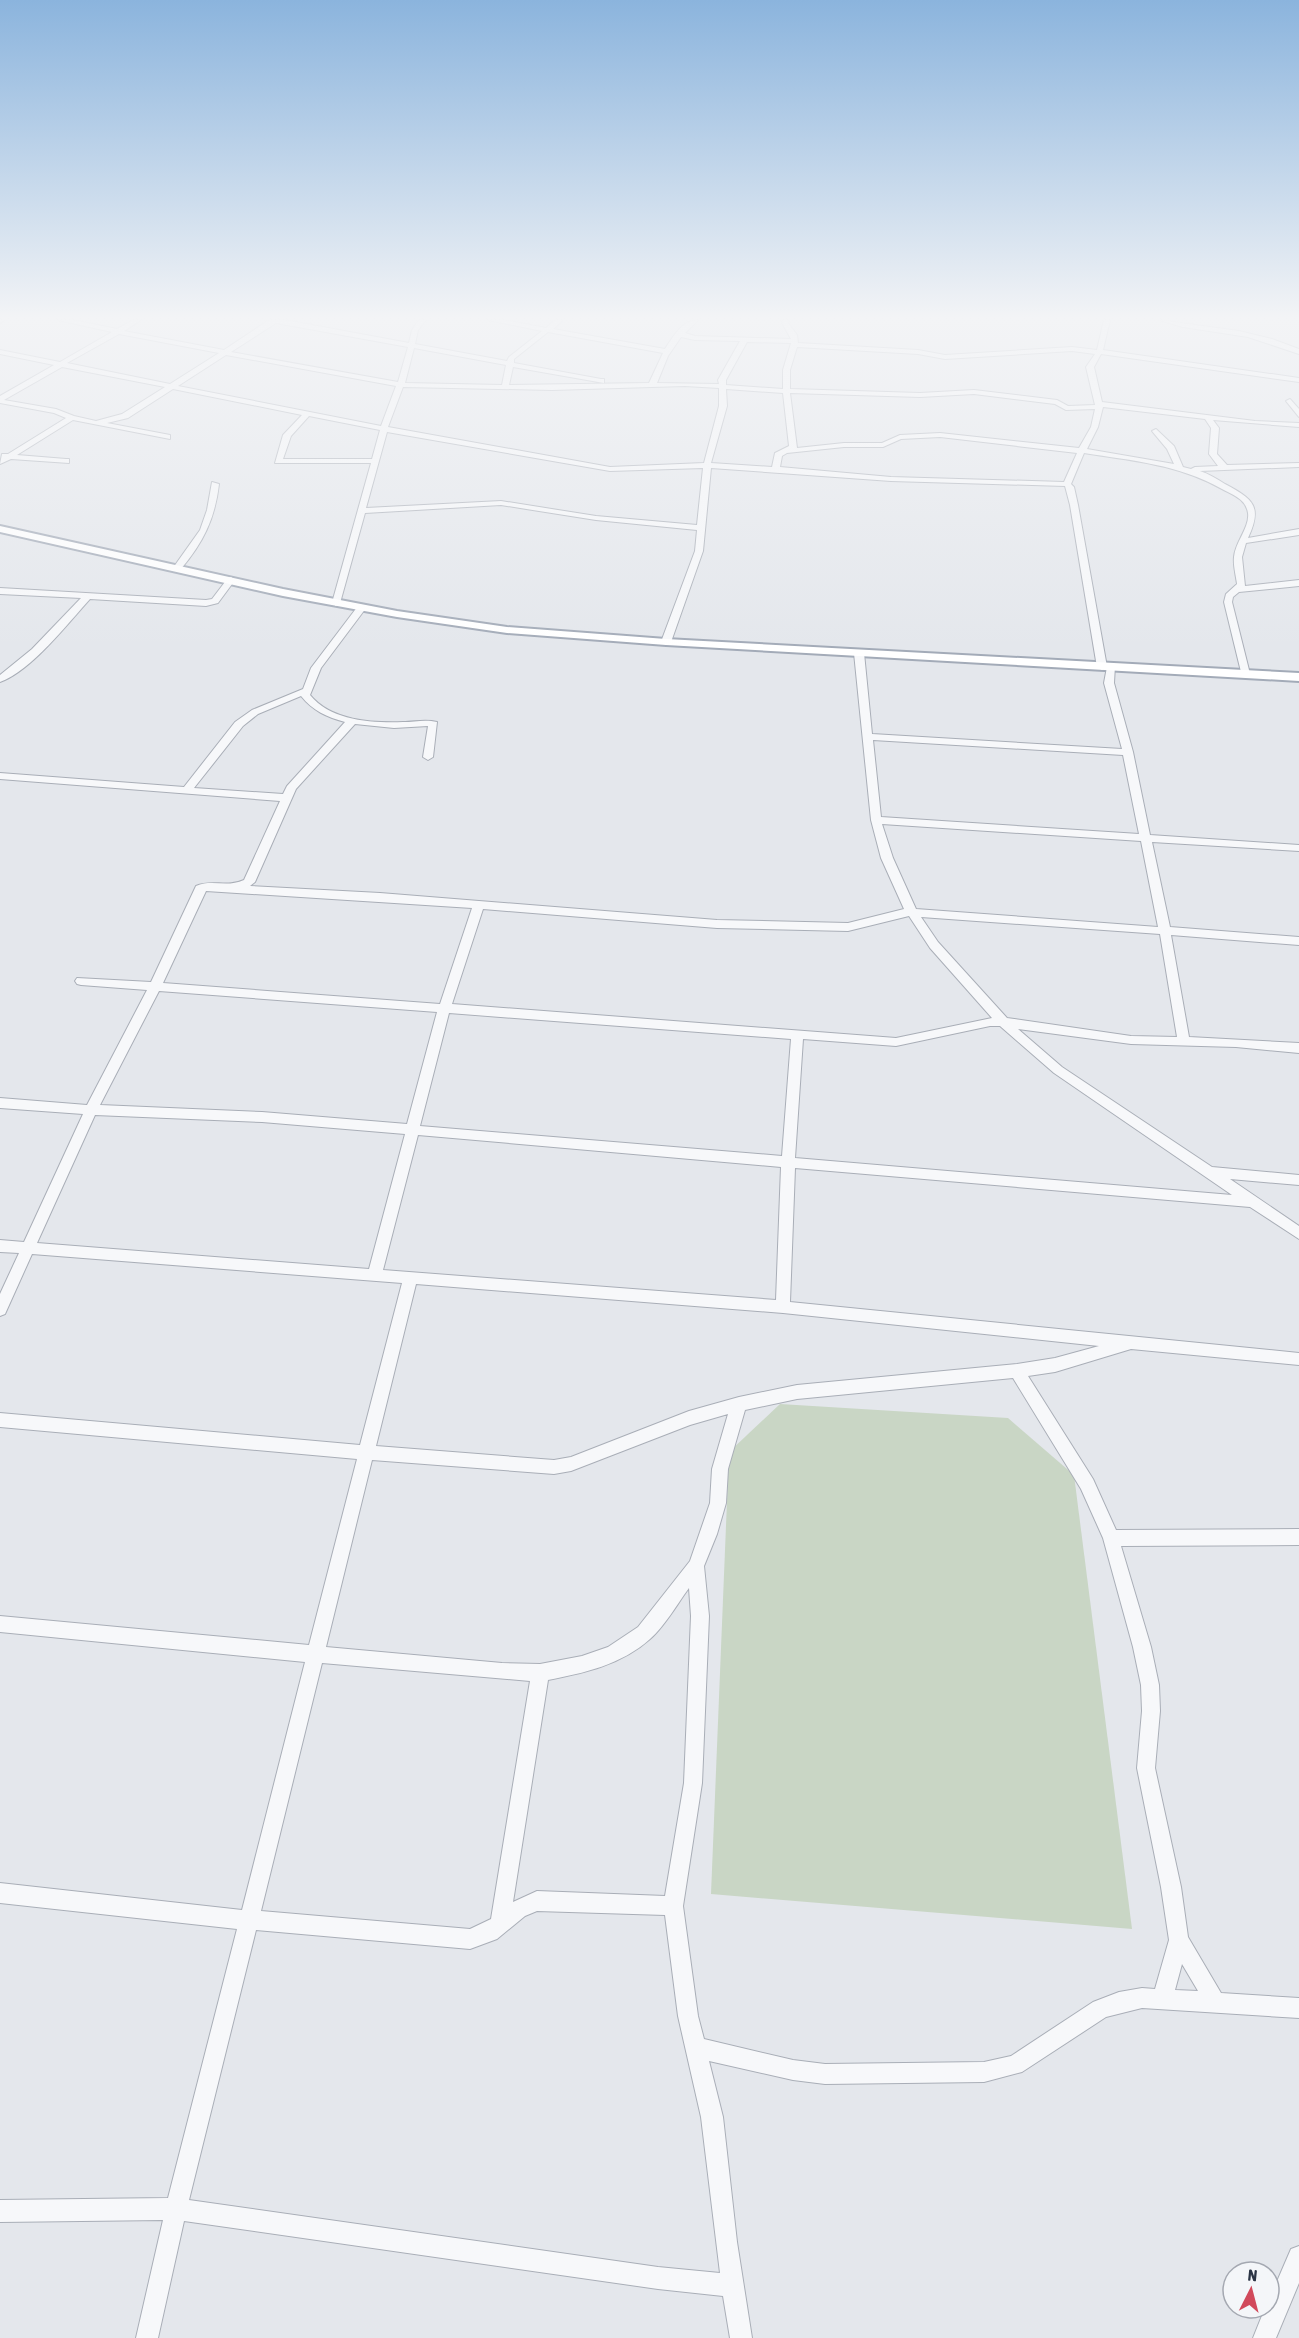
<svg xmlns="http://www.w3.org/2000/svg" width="1299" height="2338" font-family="'Asap Condensed',sans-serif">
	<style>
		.green { fill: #c9d6c5 }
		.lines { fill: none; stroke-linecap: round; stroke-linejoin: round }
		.minor-casing { stroke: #a9aeb7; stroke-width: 2 }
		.major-casing { stroke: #a3abb8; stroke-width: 4 }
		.minor { fill: #f7f8fa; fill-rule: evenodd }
		.major { fill: #fff; fill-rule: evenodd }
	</style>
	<rect width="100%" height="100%" fill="#e4e7ec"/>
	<polygon class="green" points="780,1404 1008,1418 1074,1475 1132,1929 711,1894 729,1452"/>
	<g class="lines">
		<defs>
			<g id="minor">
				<polygon points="0,320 4,320 0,323"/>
				<path d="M58 320H73L117 329 133 320H141L124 331 224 350 269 320H285L409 343 412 330 419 320H426L418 330 415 344 507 361 509 357 542 331 488 320H504L546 328 555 320H563L553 329 665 349C673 337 682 320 698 320L685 333 695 336 791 339 782 323 783 320H789L788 323 797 335 798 343 918 350 945 355 1072 347 1097 350 1104 320H1110L1103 350 1299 378V382L1101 354 1094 367 1102 402 1255 421 1299 423V427L1213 420 1219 428 1217 454 1227 465 1299 463V467L1200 471C1209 474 1217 479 1225 484 1253 499 1263 506 1248 538L1299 529V535L1246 543 1242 557 1245 586 1299 580V586L1239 592 1233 597 1232 602 1250 674 1242 676 1224 602 1226 594 1237 584C1236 576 1233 565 1234 557 1235 542 1250 527 1248 513 1246 499 1233 495 1222 489 1177 464 1134 461 1084 453L1071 484 1074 487 1078 505 1107 667 1102 670 1097 667 1070 505 1065 486 891 481 711 468 703 551 671 642 666 645 661 642 695 551 697 530 596 520 501 505 365 513 340 603 336 606 332 603 371 463H275L283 435 302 415 173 389 128 418 107 423 170 435V439L73 420 17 455 66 459H69V463L11 459 0 464 2 454H8L66 418 54 413 0 403V396L54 365 0 354V350L60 362 112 332ZM276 323 408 347 398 382 231 352ZM548 332 663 353 649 383 509 385 513 367 604 383V379H601L514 363V359ZM119 334 219 353 170 384 67 363ZM681 337 695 340 740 341 718 380 719 384 657 383 668 356ZM747 342 791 343 783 370V389L726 385V380ZM797 347 918 354 945 359 1072 351 1095 354 1086 367 1095 405 1068 406 1057 400 974 390 920 393 790 389V370ZM414 348 506 365 502 385 405 383ZM226 355 396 386 381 426 178 386ZM62 367 165 387 122 414 96 421 74 416 56 409 4 400ZM685 386 719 388V406L704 463 610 467 388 427 403 387 552 390ZM726 389 783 393 789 446 775 453 772 467 711 463 727 406ZM790 393 920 397 974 394 1055 404 1066 410 1095 409 1091 427 1079 448 940 433 900 435 882 443H844L797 448ZM1103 407 1205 419 1211 428 1209 454 1218 466 1195 467 1191 469 1183 467 1174 446 1156 429 1152 431 1167 449 1174 464 1087 449 1098 427ZM309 416 380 430 372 459H283L291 436ZM387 432 610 471 703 468 697 525 596 516 501 501 366 508ZM940 437 1077 453 1064 482 891 477 780 467 782 456 787 453 844 447H883L901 439Z"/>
				<polygon points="1159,320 1239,331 1272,339 1299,349 1299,354 1248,337 1183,327"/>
				<polygon points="1290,399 1299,409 1299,417 1286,401"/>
				<path d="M212 482 219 484C215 519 203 543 180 570H174L173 568 200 530 207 510Z"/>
				<path d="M231 577 235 580 218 603 206 606 90 599C68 623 31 671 0 682V675L32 649 81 598 0 594V588L206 600 212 599 228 578Z"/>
				<path d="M361 605 366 608 321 668 310 695C331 721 372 723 403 722 415 722 425 719 437 722L433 757 428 760 423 757 428 726 394 728 355 724 296 789 255 882 250 886 380 893 717 920 848 923 904 909 881 858 871 820 854 653 859 650 864 653 872 734 1122 749 1104 683 1107 667 1115 665 1114 683 1133 752 1150 835 1299 845V851L1152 842 1170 927 1299 937V945L1171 935 1189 1037 1299 1043V1053L1236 1047 1131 1044 1018 1029 1062 1067 1212 1167 1299 1175V1185L1230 1179 1299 1226V1239L1250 1207 795 1168 790 1302 1299 1353V1365L1131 1349 1055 1372 1028 1376 1093 1479 1116 1530 1299 1529V1545L1121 1546 1151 1647 1159 1685 1160 1711 1155 1768 1181 1887 1188 1937 1221 1993 1299 1998V2018L1142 2008 1106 2017 1022 2072 984 2082 825 2084 793 2080 709 2061 723 2117 737 2242 752 2338H730L723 2296 658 2289 184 2221 158 2338H136L163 2220 0 2222V2200L168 2198 237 1929 0 1903V1883L242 1910 305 1662 0 1632V1616L309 1645 357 1459 0 1427V1413L360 1445 402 1283 32 1254 5 1314 0 1316V1294L19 1253 0 1252V1240L24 1242 83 1114 0 1108V1098L87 1105 147 990 81 985 77 984 75 981 77 978 151 982 196 886C212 879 227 888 244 880L280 801 0 779V773L184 787 235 722 252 710 303 689 311 668 358 606ZM301 696C313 711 327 717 345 722L287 786 283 794 194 788 243 726 258 714ZM873 740 1123 755 1139 834 881 817ZM882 824 1141 841 1158 927 916 909 893 858ZM206 891 472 908 440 1004 163 983ZM483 909 717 928 848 931 909 916 930 948 992 1018 896 1038 452 1004ZM921 917 1160 934 1177 1037 1131 1036 1007 1018 938 942ZM159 991 437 1012 407 1124 262 1112 100 1105ZM449 1013 791 1039 782 1156 420 1126ZM990 1026H1000L1054 1073 1232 1195 795 1158 803 1039 896 1046ZM95 1115 262 1122 405 1134 369 1269 37 1243ZM418 1135 781 1167 776 1300 383 1270ZM416 1284 783 1313 1099 1346 1055 1358 1017 1364 797 1385 739 1397 689 1411 571 1457 554 1460 376 1446ZM1013 1378 1081 1489 1103 1538 1133 1647 1141 1685 1142 1711 1137 1768 1161 1887 1169 1940 1155 1989 1142 1988 1119 1992 1093 2002 1011 2056 984 2062 825 2064 793 2060 704 2039 698 2016 683 1906 702 1783 709 1616 704 1566 717 1534 726 1503 728 1469 745 1410 797 1399ZM728 1414 712 1469 710 1503 690 1561 638 1627 608 1647 582 1656 540 1664 502 1663 326 1647 372 1460 554 1474 571 1471 690 1425ZM689 1588 691 1616 684 1783 665 1896 537 1891 513 1902 548 1680C584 1673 621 1665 650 1639 665 1626 677 1604 689 1588ZM322 1663 530 1681 491 1919 470 1929 261 1911ZM537 1911 665 1915 678 2016 701 2117 720 2273 658 2267 189 2200 256 1930 470 1949 497 1939 525 1916ZM1182 1964 1198 1991 1175 1990Z"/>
				<polygon points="1299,2246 1299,2283 1276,2338 1253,2338 1265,2308 1269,2308 1269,2300 1291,2249"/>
			</g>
			<polygon id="major" points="0,526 283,589 397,611 507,627 666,639 1299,673 1299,681 666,645 507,633 397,617 283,596 0,532"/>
		</defs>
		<use href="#minor" class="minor-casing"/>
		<use href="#major" class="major-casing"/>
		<use href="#minor" class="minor"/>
		<use href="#major" class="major"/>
	</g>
	<linearGradient id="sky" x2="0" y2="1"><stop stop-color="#8bb4dd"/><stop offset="0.49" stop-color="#f3f4f6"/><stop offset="1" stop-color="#f3f4f6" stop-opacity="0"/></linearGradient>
	<rect width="1299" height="648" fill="url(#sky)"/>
	<g transform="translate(1251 2290) rotate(6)"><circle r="28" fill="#f4f6f9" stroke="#a4a8b1" stroke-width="1.5"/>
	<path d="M0-4.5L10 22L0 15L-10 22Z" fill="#d1495b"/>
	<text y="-9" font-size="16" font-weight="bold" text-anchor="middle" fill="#2b3445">N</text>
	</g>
</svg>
